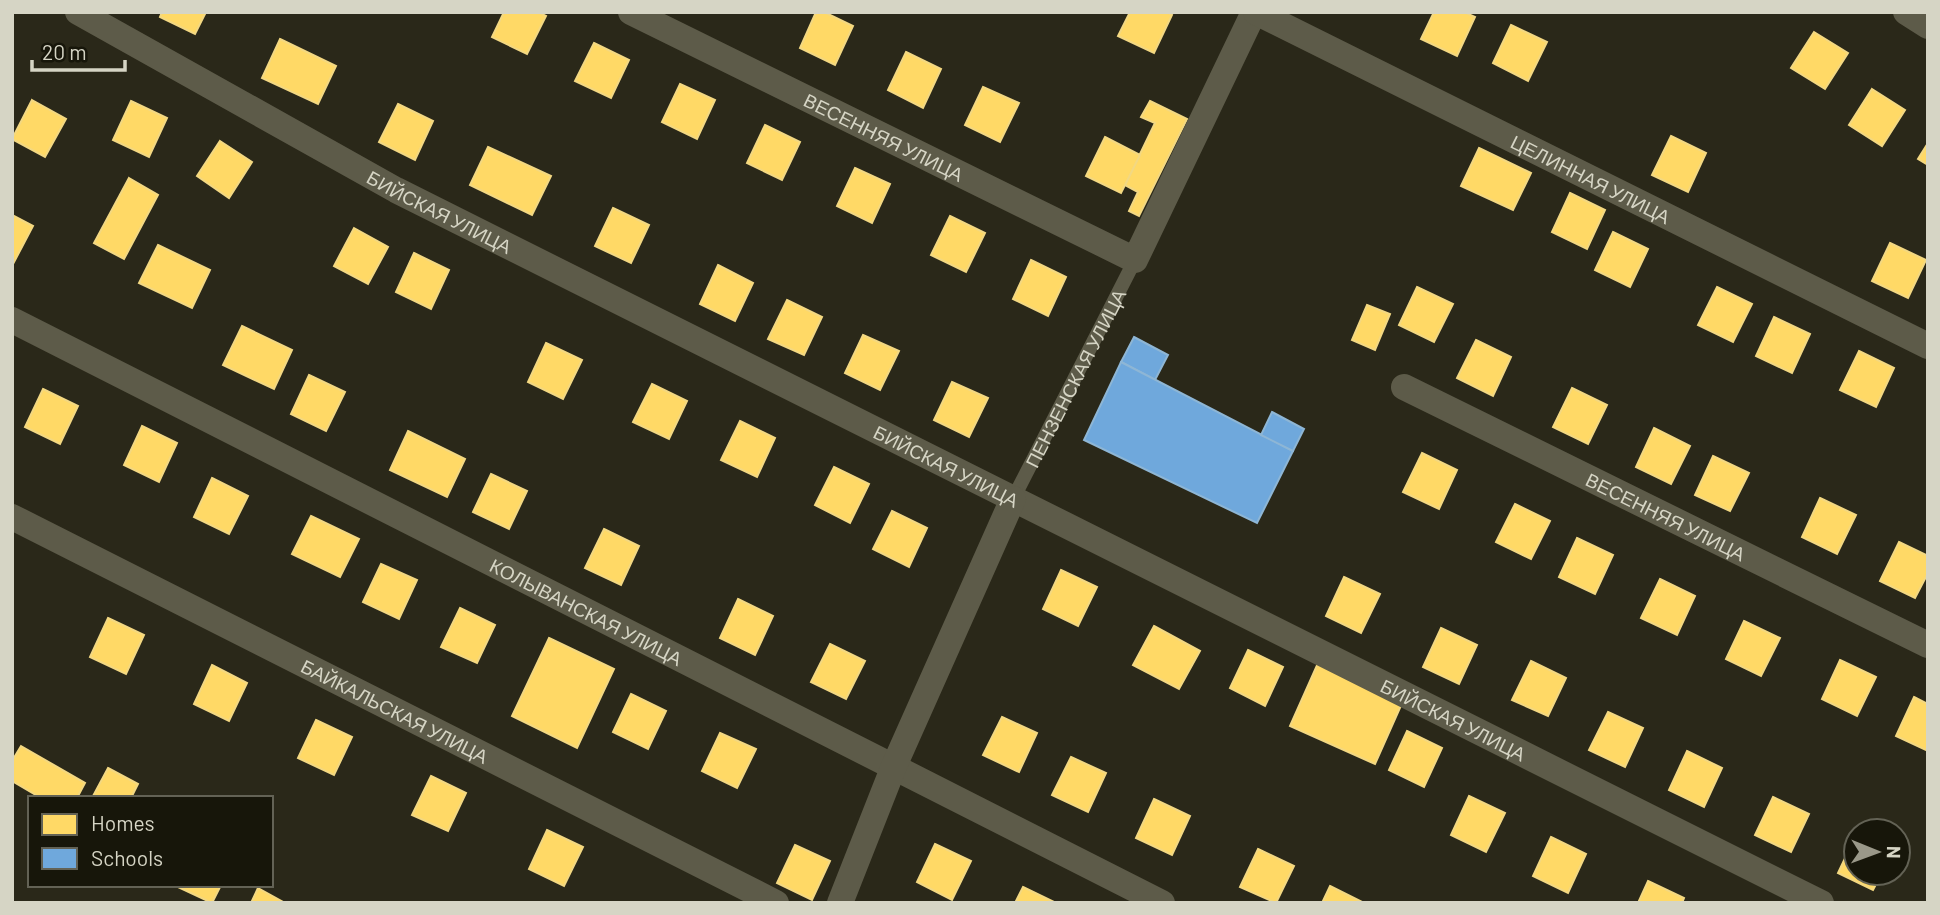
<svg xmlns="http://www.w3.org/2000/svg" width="1940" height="915" font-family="Barlow,sans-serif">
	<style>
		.homes { fill: #ffd966; stroke: #f3d882; stroke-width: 2 }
		.schools { fill: #6fa8dc; stroke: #8eb6d5; stroke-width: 2 }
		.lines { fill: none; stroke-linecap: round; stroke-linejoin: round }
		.lane { stroke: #5d5b49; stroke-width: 14 }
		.street { stroke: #5d5b49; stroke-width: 26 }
		.labels { text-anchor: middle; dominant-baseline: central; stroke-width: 7; stroke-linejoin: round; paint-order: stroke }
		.street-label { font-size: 19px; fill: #d6d5c5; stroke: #17160a }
	</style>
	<rect width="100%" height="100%" fill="#2a2819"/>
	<g class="homes">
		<polygon points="162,12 206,12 195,34 160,17"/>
		<polygon points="504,12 538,12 546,16 527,54 492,37"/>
		<polygon points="816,12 824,12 853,26 835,65 800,48"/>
		<polygon points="1130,12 1167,12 1172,15 1154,53 1118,36"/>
		<polygon points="1434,12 1464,12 1475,17 1457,56 1421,39"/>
		<polygon points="1511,25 1547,42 1528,81 1493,63"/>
		<polygon points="1814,32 1848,53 1825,89 1791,68"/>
		<polygon points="280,39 336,66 318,104 262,78"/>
		<polygon points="594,43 629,60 611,98 575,81"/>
		<polygon points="906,52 941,69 923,108 888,90"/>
		<polygon points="680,84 715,100 697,139 662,122"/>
		<polygon points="983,87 1019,103 1000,142 965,125"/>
		<polygon points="1872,89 1905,110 1882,146 1849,125"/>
		<polygon points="32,100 66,119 45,157 12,139"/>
		<polygon points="131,101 167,118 149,157 113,140"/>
		<polygon points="1150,101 1187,119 1139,216 1129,211 1138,192 1125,185 1155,123 1141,117"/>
		<polygon points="398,104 433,121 415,160 379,142"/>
		<polygon points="765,125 800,142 782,180 747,163"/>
		<polygon points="1671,136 1706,153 1688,192 1652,175"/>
		<polygon points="1105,137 1140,155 1121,193 1086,176"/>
		<polygon points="220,141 252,162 229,198 197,176"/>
		<polygon points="1928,143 1928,165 1918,159"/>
		<polygon points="488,147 551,176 532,215 470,185"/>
		<polygon points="1479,148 1531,173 1513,210 1461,186"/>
		<polygon points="855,168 890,184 872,223 837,206"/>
		<polygon points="129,178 158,195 124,259 94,243"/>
		<polygon points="1570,193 1605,210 1587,249 1552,232"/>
		<polygon points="613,208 649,225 631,263 595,246"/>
		<polygon points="12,215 33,226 13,264 12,264"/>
		<polygon points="950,216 985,233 966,272 931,255"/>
		<polygon points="354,228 388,247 368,284 334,266"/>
		<polygon points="1613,232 1648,249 1630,287 1595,270"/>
		<polygon points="1890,243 1926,260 1908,298 1872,281"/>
		<polygon points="158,245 210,270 192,308 139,283"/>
		<polygon points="414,253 449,270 431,309 396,292"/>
		<polygon points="1031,260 1066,277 1048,316 1013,299"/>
		<polygon points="718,265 753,283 735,321 700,304"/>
		<polygon points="1417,287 1453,304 1434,342 1399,325"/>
		<polygon points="1717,287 1752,304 1733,342 1698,325"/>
		<polygon points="787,300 822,317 804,355 768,339"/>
		<polygon points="1367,305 1390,314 1375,350 1352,340"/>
		<polygon points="1774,317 1810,334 1792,373 1756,356"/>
		<polygon points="242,326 292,350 274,389 223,365"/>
		<polygon points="863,335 899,351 880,390 845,373"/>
		<polygon points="1476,340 1511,357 1493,396 1457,378"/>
		<polygon points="546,343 582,360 563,399 528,382"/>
		<polygon points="1859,351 1894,368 1876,407 1840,390"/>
		<polygon points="309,375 345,392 326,431 291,414"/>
		<polygon points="952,382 988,398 969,437 934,420"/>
		<polygon points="652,384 687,401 669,439 633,422"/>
		<polygon points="1572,388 1607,405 1588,444 1553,427"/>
		<polygon points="43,389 78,406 60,444 25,427"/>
		<polygon points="740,421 775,438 757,477 721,460"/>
		<polygon points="142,426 177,443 159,482 124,465"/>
		<polygon points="1654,428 1690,446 1671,484 1636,467"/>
		<polygon points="408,431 465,459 447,497 390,470"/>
		<polygon points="1422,453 1457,470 1439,509 1403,492"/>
		<polygon points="1713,456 1749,473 1730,511 1695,495"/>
		<polygon points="834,467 869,484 850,523 815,505"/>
		<polygon points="491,474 527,491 509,529 473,512"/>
		<polygon points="212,478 248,496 229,534 194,517"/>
		<polygon points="1820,498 1856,515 1837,554 1802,537"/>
		<polygon points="1515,504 1550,521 1531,559 1496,542"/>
		<polygon points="892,511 927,528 909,567 873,549"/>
		<polygon points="311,516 359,539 340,577 292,554"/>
		<polygon points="604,529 639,546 621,585 585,568"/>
		<polygon points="1577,538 1613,555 1595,594 1559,577"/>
		<polygon points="1899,542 1928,556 1928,573 1915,598 1880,581"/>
		<polygon points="381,564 417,580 399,619 363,602"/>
		<polygon points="1061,570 1097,587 1078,626 1043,609"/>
		<polygon points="1344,577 1380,594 1361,633 1326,616"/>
		<polygon points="1660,579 1695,596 1677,635 1641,618"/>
		<polygon points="738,599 773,616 755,655 720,638"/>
		<polygon points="460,608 495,625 477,663 441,647"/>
		<polygon points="108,618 144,635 126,674 90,657"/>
		<polygon points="1744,621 1780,638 1761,676 1726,659"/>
		<polygon points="1154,626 1200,651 1179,689 1133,665"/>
		<polygon points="1441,628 1477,645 1459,684 1423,667"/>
		<polygon points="549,638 614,669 577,748 512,716"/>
		<polygon points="830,644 865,661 846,699 811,682"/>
		<polygon points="1248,650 1283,667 1265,706 1230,688"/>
		<polygon points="1840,660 1876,677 1857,716 1822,699"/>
		<polygon points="1531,661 1566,678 1548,716 1512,700"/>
		<polygon points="1318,663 1403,701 1375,764 1290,726"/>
		<polygon points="212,665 247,683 229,721 194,704"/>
		<polygon points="631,694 666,711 648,749 613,732"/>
		<polygon points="1914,697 1928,704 1928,751 1896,736"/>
		<polygon points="1608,712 1643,728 1625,767 1589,750"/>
		<polygon points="1002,717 1037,733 1019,772 983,755"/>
		<polygon points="316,720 352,737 334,775 298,758"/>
		<polygon points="1407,731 1442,748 1424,787 1389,770"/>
		<polygon points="720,733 756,749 737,788 702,771"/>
		<polygon points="21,746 85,783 77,798 41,798 12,781 12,761"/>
		<polygon points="1687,751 1722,768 1704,807 1669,790"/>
		<polygon points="1071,757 1106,773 1088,812 1052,795"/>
		<polygon points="108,768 138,784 131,798 92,798"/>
		<polygon points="431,776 466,793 448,831 412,815"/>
		<polygon points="1469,796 1505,813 1486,852 1451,835"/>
		<polygon points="1773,797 1809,814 1791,852 1755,835"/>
		<polygon points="1154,799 1190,816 1172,855 1136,838"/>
		<polygon points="547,830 583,847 564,886 529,869"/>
		<polygon points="1856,835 1856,873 1882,873 1873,890 1838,873"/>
		<polygon points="1551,837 1586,854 1568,893 1533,876"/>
		<polygon points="935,844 971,861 952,900 917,882"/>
		<polygon points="795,845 830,861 812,900 777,883"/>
		<polygon points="1258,849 1294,866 1276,903 1240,887"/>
		<polygon points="1648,881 1684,898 1682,903 1638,903"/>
		<polygon points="221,885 212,903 176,886 176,885"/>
		<polygon points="1330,886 1364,903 1322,903"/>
		<polygon points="1023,887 1056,903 1015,903"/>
		<polygon points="258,888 285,903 251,903"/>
	</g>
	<g class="schools">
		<polygon points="1134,337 1168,355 1155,380 1121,362"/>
		<polygon points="1121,362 1293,451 1257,523 1084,440"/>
		<polygon points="1272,412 1304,429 1293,451 1261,435"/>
	</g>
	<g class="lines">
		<path class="lane" id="s1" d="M1013 499 1135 260"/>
		<g class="street">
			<path id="s2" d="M78 12 396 190 1821 903"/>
			<path id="s3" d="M631 12 1135 260 1254 12"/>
			<path id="s4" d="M1256 12 1928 346"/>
			<polyline points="1906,12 1928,26"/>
			<path id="s5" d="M12 320 1162 903"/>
			<path id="s6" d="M1404 387 1928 645"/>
			<path id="s7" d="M12 517 776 903"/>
			<polyline points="840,903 894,766 1013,499"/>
		</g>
	</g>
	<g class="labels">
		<g class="street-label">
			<text stroke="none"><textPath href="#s3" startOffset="282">ВЕСЕННЯЯ УЛИЦА</textPath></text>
			<text stroke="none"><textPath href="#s4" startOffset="374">ЦЕЛИННАЯ УЛИЦА</textPath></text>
			<text stroke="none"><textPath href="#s2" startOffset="413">БИЙСКАЯ УЛИЦА</textPath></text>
			<text stroke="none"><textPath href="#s1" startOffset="136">ПЕНЗЕНСКАЯ УЛИЦА</textPath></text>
			<text stroke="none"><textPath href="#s2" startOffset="980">БИЙСКАЯ УЛИЦА</textPath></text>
			<text stroke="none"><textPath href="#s6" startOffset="292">ВЕСЕННЯЯ УЛИЦА</textPath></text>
			<text stroke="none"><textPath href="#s5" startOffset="644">КОЛЫВАНСКАЯ УЛИЦА</textPath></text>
			<text stroke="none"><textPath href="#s7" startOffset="429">БАЙКАЛЬСКАЯ УЛИЦА</textPath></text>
			<text stroke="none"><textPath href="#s2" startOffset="1547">БИЙСКАЯ УЛИЦА</textPath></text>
		</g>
	</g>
	<rect width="1940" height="915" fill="none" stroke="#d6d5c5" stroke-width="28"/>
	<rect x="28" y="796" width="245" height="91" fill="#17160a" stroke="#636255" stroke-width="2"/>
	<rect x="42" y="814" width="35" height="21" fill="#ffd966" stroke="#636255" stroke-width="2"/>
	<text x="91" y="831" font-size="21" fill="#d6d5c5">Homes</text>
	<rect x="42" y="848" width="35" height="21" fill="#6fa8dc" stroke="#636255" stroke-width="2"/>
	<text x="91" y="866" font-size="21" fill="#d6d5c5">Schools</text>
	<g transform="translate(1877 852) rotate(91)"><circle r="33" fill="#17160a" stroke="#636255" stroke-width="2"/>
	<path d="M0-5L12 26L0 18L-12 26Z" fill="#9a9889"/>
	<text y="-10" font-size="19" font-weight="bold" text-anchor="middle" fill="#d6d5c5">N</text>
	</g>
	<path d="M32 60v10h93v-10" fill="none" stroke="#d6d5c5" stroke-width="3.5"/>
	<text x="42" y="60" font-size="21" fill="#d6d5c5" stroke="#17160a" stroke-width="5" paint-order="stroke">20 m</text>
</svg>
